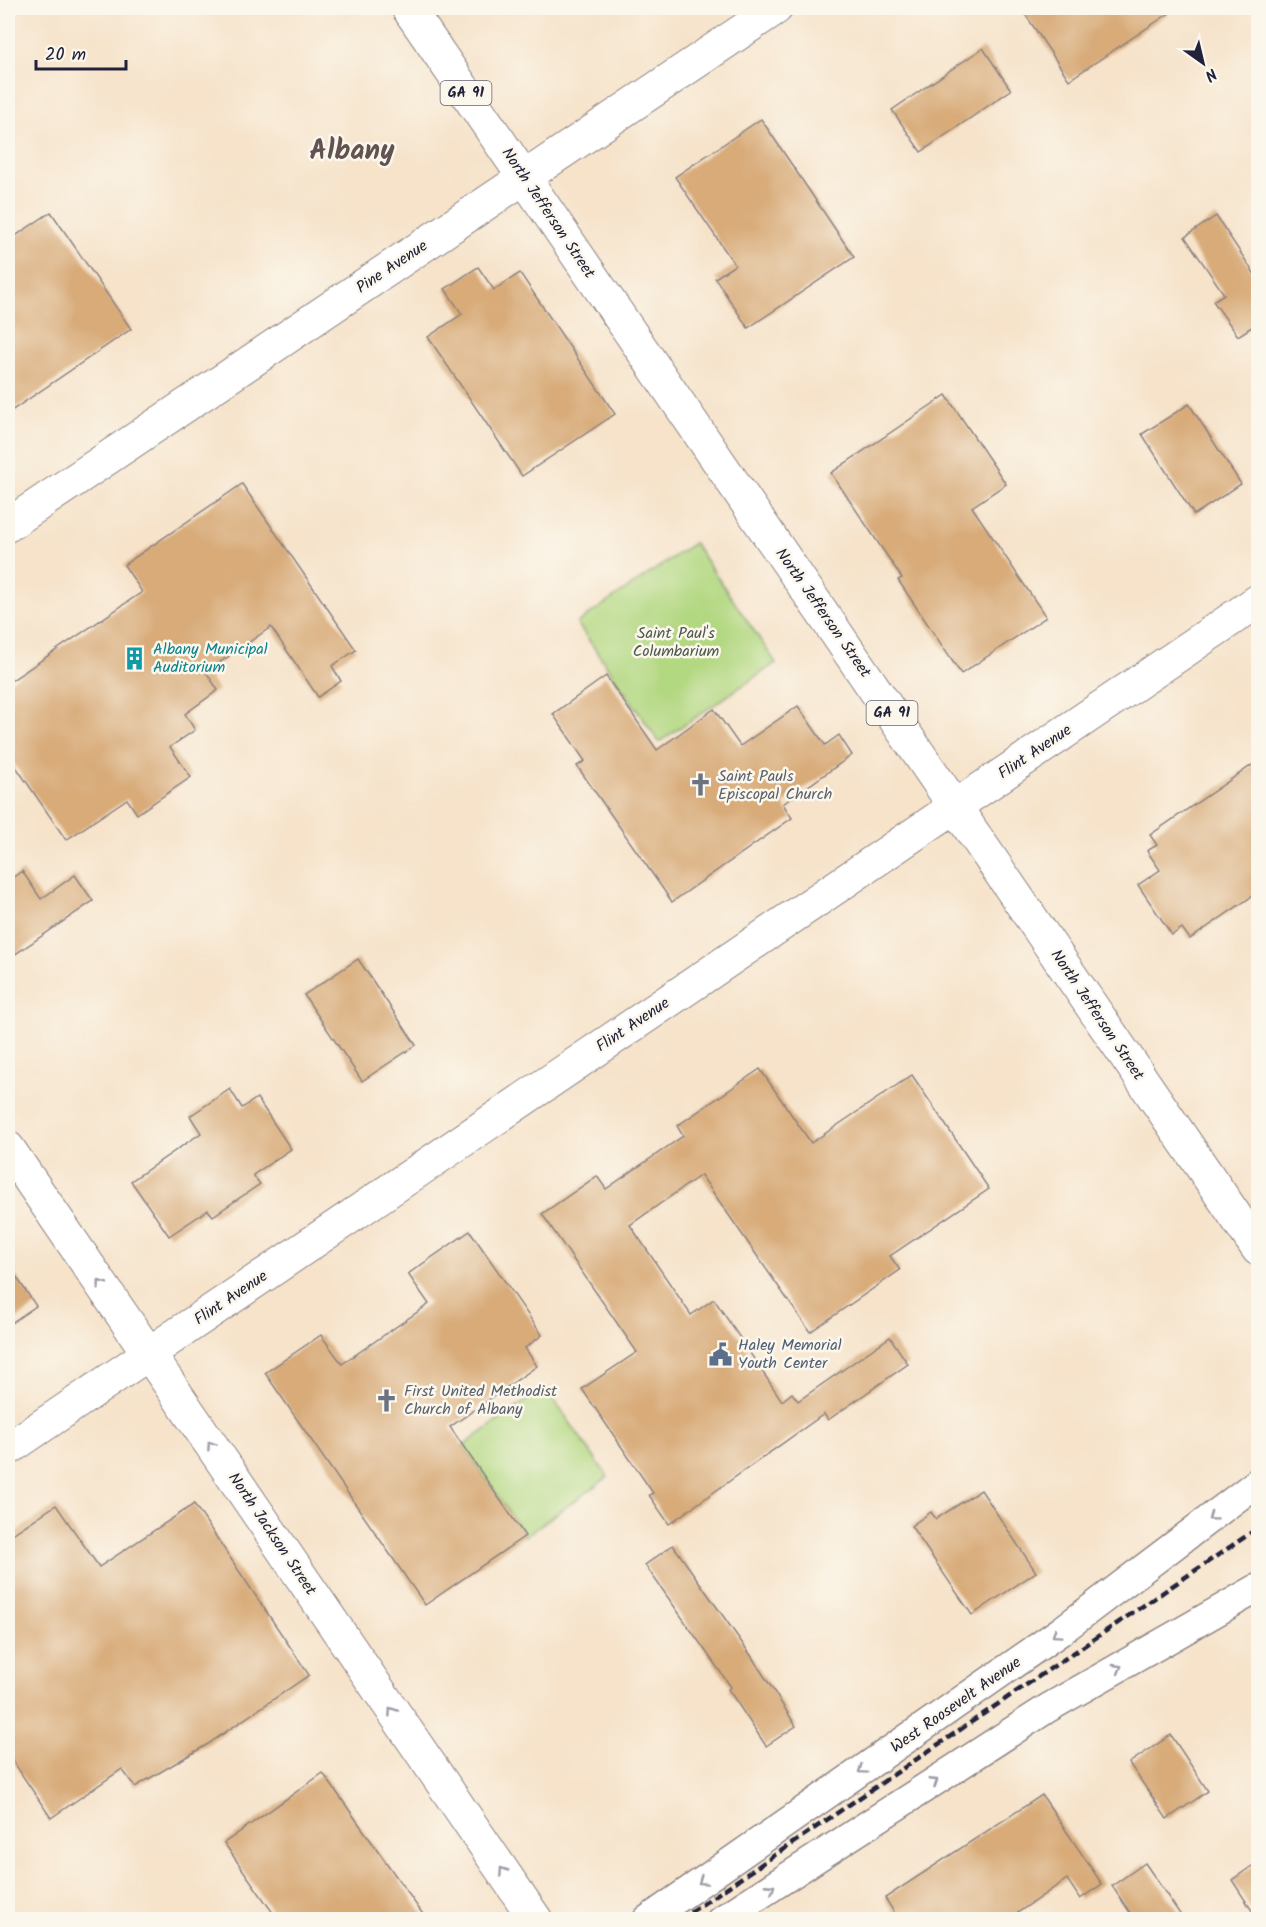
<svg xmlns="http://www.w3.org/2000/svg" width="1266" height="1927" font-family="Kalam,sans-serif">
	<style>
		.green { fill: #b3d882; stroke: #6a7d5e; stroke-width: 1.5 }
		.building { fill: #d8ab79 }
		.lines { fill: none; stroke-linecap: round; stroke-linejoin: round }
		.street-casing { stroke: #8c8282; stroke-width: 31 }
		.secondary-casing { stroke: #8c8282; stroke-width: 35 }
		.primary-casing { stroke: #8c8282; stroke-width: 35 }
		.street { stroke: #fff; stroke-width: 28 }
		.secondary { stroke: #fff; stroke-width: 33 }
		.primary { stroke: #fff; stroke-width: 33 }
		.rail { stroke: #22223b; stroke-width: 4.5; stroke-dasharray: 9 4.5; stroke-linecap: butt }
		.oneway { stroke: #9c9ca7 }
		.labels { text-anchor: middle; dominant-baseline: central; stroke-width: 5; stroke-linejoin: round; paint-order: stroke }
		.shield { fill: #fbf7ec; stroke: #636270; stroke-width: 1.5 }
		.shield-label { font-size: 15px; font-weight: bold; fill: #22223b }
		.street-label { font-size: 16px; fill: #22223b; stroke: #fbf7ec }
		.park-label { font-size: 16px; fill: #4e5950; stroke: #fbf7ec }
		.culture-label { font-size: 16px; fill: #0d838f; stroke: #fbf7ec; text-anchor: start }
		.worship-label { font-size: 16px; fill: #5b616d; stroke: #fbf7ec; text-anchor: start }
		.service-label { font-size: 16px; fill: #4e5e75; stroke: #fbf7ec; text-anchor: start }
		.town-label { font-size: 28px; font-weight: bold; fill: #625251; stroke: #fbf7ec }
	</style>
	<rect width="100%" height="100%" fill="#fbf7ec"/>
	<filter id="ink" filterUnits="userSpaceOnUse"><feTurbulence type="fractalNoise" baseFrequency=".0167" numOctaves="2"/><feDisplacementMap in="SourceGraphic" scale="12" xChannelSelector="R" yChannelSelector="G"/><feConvolveMatrix kernelMatrix="1 2 1 2 8 2 1 2 1" color-interpolation-filters="sRGB"/></filter>
	<filter id="wash" filterUnits="userSpaceOnUse"><feTurbulence type="fractalNoise" baseFrequency=".008" numOctaves="4" result="noise"/><feDisplacementMap in="SourceGraphic" scale="24" xChannelSelector="R" yChannelSelector="G"/><feGaussianBlur stdDeviation="1.35" result="paint"/><feColorMatrix in="noise" values="0 0 0 0 0 0 0 0 0 0 0 0 0 0 0 0 0 1.4 0 .05"/><feComposite in="paint" operator="in"/></filter>
	<g filter="url(#wash)">
		<rect width="100%" height="100%" fill="#f6e3ca"/>
		<g class="green">
			<polygon points="694,543 776,663 659,742 577,623"/>
			<polygon points="545,1387 608,1477 525,1536 463,1446"/>
		</g>
		<g id="blocks">
			<g class="building">
				<polygon points="1021,8 1177,8 1069,80"/>
				<polygon points="983,48 1011,90 921,152 892,110"/>
				<polygon points="761,119 854,257 748,328 715,278 735,265 675,177"/>
				<polygon points="51,212 131,329 8,413 8,241"/>
				<polygon points="1216,216 1258,279 1258,323 1238,336 1213,301 1224,294 1185,237"/>
				<polygon points="478,267 494,290 520,273 615,414 522,476 428,337 462,314 445,289"/>
				<polygon points="946,395 1006,484 972,507 1046,617 961,674 898,580 902,578 831,473"/>
				<polygon points="1189,404 1241,484 1194,515 1142,434"/>
				<polygon points="242,484 356,650 332,666 341,681 318,697 271,627 206,672 218,690 185,714 195,730 170,747 191,777 137,814 127,799 66,840 8,755 8,683 142,592 124,565"/>
				<polygon points="606,676 657,750 714,709 740,746 798,706 825,745 839,735 852,755 783,804 792,818 672,902 577,766 585,761 553,714"/>
				<polygon points="1258,761 1258,892 1190,939 1182,928 1172,935 1138,885 1160,870 1147,851 1157,845 1150,835"/>
				<polygon points="22,871 41,899 75,875 93,901 8,959 8,881"/>
				<polygon points="358,959 416,1045 362,1081 304,995"/>
				<polygon points="760,1069 811,1143 912,1075 989,1189 890,1256 900,1270 810,1332 701,1175 630,1225 691,1315 714,1299 782,1401 792,1393 798,1401 890,1337 908,1364 828,1420 824,1414 669,1524 649,1495 653,1493 582,1389 637,1352 542,1214 597,1176 606,1189 683,1136 677,1126"/>
				<polygon points="230,1089 242,1108 257,1098 291,1149 253,1175 260,1184 213,1216 208,1210 169,1236 131,1181 201,1133 190,1116"/>
				<polygon points="470,1231 542,1335 525,1348 537,1366 450,1427 525,1536 425,1605 265,1373 321,1335 342,1364 429,1304 408,1274"/>
				<polygon points="8,1264 36,1306 8,1325"/>
				<polygon points="981,1490 1036,1572 972,1615 911,1526 931,1512 936,1519"/>
				<polygon points="194,1504 309,1675 208,1744 135,1787 122,1769 51,1818 8,1754 8,1537 56,1505 99,1567"/>
				<polygon points="673,1545 752,1657 796,1726 766,1746 728,1689 731,1687 645,1565"/>
				<polygon points="1171,1735 1208,1791 1167,1819 1129,1763"/>
				<polygon points="323,1773 427,1920 278,1920 224,1843"/>
				<polygon points="1042,1795 1102,1884 1080,1899 1067,1879 1007,1920 899,1920 885,1898"/>
				<polygon points="1258,1862 1258,1920 1232,1880"/>
				<polygon points="1145,1863 1184,1920 1135,1920 1112,1886"/>
			</g>
		</g>
	</g>
	<g filter="url(#ink)">
		<use href="#blocks" fill-opacity="0" stroke="#8c8282" stroke-width="1.5"/>
		<g class="lines">
			<defs>
				<g id="street">
					<polyline points="647,1920 1061,1631 1258,1482"/>
					<polyline points="721,1920 1048,1708 1258,1588"/>
				</g>
				<g id="secondary">
					<polyline points="8,525 776,8"/>
					<polyline points="8,1148 536,1920"/>
					<polyline points="8,1449 1258,601"/>
				</g>
				<polyline id="primary" points="408,8 1258,1249"/>
			</defs>
			<use href="#street" class="street-casing"/>
			<use href="#secondary" class="secondary-casing"/>
			<use href="#primary" class="primary-casing"/>
			<use href="#street" class="street"/>
			<use href="#secondary" class="secondary"/>
			<use href="#primary" class="primary"/>
			<polyline class="rail" points="679,1920 1258,1528"/>
		</g>
		<defs><path id="oneway-chevron" d="M-2-3.5L2.5 0L-2 3.5" fill="none" stroke-width="1.6" stroke-linecap="round" stroke-linejoin="round" transform="scale(1.5)"/></defs>
		<g class="oneway">
			<use href="#oneway-chevron" transform="translate(101 1284) rotate(-125)"/>
			<use href="#oneway-chevron" transform="translate(211 1445) rotate(-124)"/>
			<use href="#oneway-chevron" transform="translate(1212 1517) rotate(143)"/>
			<use href="#oneway-chevron" transform="translate(1056 1634) rotate(145)"/>
			<use href="#oneway-chevron" transform="translate(1118 1668) rotate(-30)"/>
			<use href="#oneway-chevron" transform="translate(392 1711) rotate(-124)"/>
			<use href="#oneway-chevron" transform="translate(862 1770) rotate(145)"/>
			<use href="#oneway-chevron" transform="translate(934 1782) rotate(-33)"/>
			<use href="#oneway-chevron" transform="translate(503 1871) rotate(-124)"/>
			<use href="#oneway-chevron" transform="translate(702 1881) rotate(145)"/>
			<use href="#oneway-chevron" transform="translate(771 1888) rotate(-33)"/>
		</g>
	</g>
	<defs>
		<symbol id="building-bare" viewBox="-9 -9 18 18"><path d="M-4-6H4V6H1V3H-1V6H-4ZM-2.5-4.3h1.7v1.8h-1.7ZM.8-4.3h1.7v1.8H.8ZM-2.5-1h1.7V.8h-1.7ZM.8-1h1.7V.8H.8Z" fill="#0f9aa8" stroke="#fbf7ec" stroke-width="2.5" paint-order="stroke"/></symbol>
		<symbol id="church-bare" viewBox="-9 -9 18 18"><path d="M-1.2-6h2.4v3.5h3.3v2.4h-3.3V6h-2.4V-.1h-3.3v-2.4h3.3Z" fill="#6b7280" stroke="#fbf7ec" stroke-width="2.5" paint-order="stroke"/></symbol>
		<symbol id="civic-bare" viewBox="-9 -9 18 18"><path d="M-.6-6.5H3V-4.5H.6V-3L4-1V1h2V6H-6V1h2V-1L-.6-3ZM-1.2 2.5V6h2.4V2.5Z" fill="#5c6f8a" stroke="#fbf7ec" stroke-width="2.5" paint-order="stroke"/></symbol>
	</defs>
	<g fill-rule="evenodd">
		<use href="#building-bare" x="118" y="642" width="33" height="33"/>
		<use href="#church-bare" x="684" y="768" width="33" height="33"/>
		<use href="#civic-bare" x="704" y="1338" width="33" height="33"/>
		<use href="#church-bare" x="370" y="1384" width="33" height="33"/>
	</g>
	<g class="labels">
		<g class="shield">
			<rect x="440.5" y="81" width="51" height="24" rx="4.5"/>
			<rect x="866.5" y="701" width="51" height="24" rx="4.5"/>
		</g>
		<g class="shield-label">
			<text x="466" y="93">GA 91</text>
			<text x="892" y="713">GA 91</text>
		</g>
		<g class="street-label">
			<text transform="translate(548 213) rotate(56)">North Jefferson Street</text>
			<text transform="translate(392 267) rotate(-34)">Pine Avenue</text>
			<text transform="translate(823 613) rotate(55)">North Jefferson Street</text>
			<text transform="translate(1035 752) rotate(-34)">Flint Avenue</text>
			<text transform="translate(1097 1015) rotate(56)">North Jefferson Street</text>
			<text transform="translate(633 1025) rotate(-34)">Flint Avenue</text>
			<text transform="translate(231 1298) rotate(-34)">Flint Avenue</text>
			<text transform="translate(272 1534) rotate(56)">North Jackson Street</text>
			<text transform="translate(956 1705) rotate(-35)">West Roosevelt Avenue</text>
		</g>
		<g class="park-label">
			<text x="676" y="633">Saint Paul's<tspan x="676" dy="18">Columbarium</tspan></text>
		</g>
		<g class="culture-label">
			<text x="153" y="649">Albany Municipal<tspan x="153" dy="18">Auditorium</tspan></text>
		</g>
		<g class="worship-label">
			<text x="718" y="776">Saint Pauls<tspan x="718" dy="18">Episcopal Church</tspan></text>
			<text x="404" y="1391">First United Methodist<tspan x="404" dy="18">Church of Albany</tspan></text>
		</g>
		<g class="service-label">
			<text x="738" y="1345">Haley Memorial<tspan x="738" dy="18">Youth Center</tspan></text>
		</g>
		<g class="town-label">
			<text x="352" y="151">Albany</text>
		</g>
	</g>
	<rect width="1266" height="1927" fill="none" stroke="#fbf7ec" stroke-width="30"/>
	<g transform="translate(1203 63) rotate(146)" stroke="#fbf7ec" stroke-width="4.5" paint-order="stroke">
	<path d="M0-4.5L10 22L0 15L-10 22Z" fill="#22223b"/>
	<text y="-9" font-size="16" font-weight="bold" text-anchor="middle" fill="#22223b">N</text>
	</g>
	<path d="M36 60v9h90v-9" fill="none" stroke="#22223b" stroke-width="3"/>
	<text x="45" y="60" font-size="18" fill="#22223b" stroke="#fbf7ec" stroke-width="4.5" paint-order="stroke">20 m</text>
</svg>
